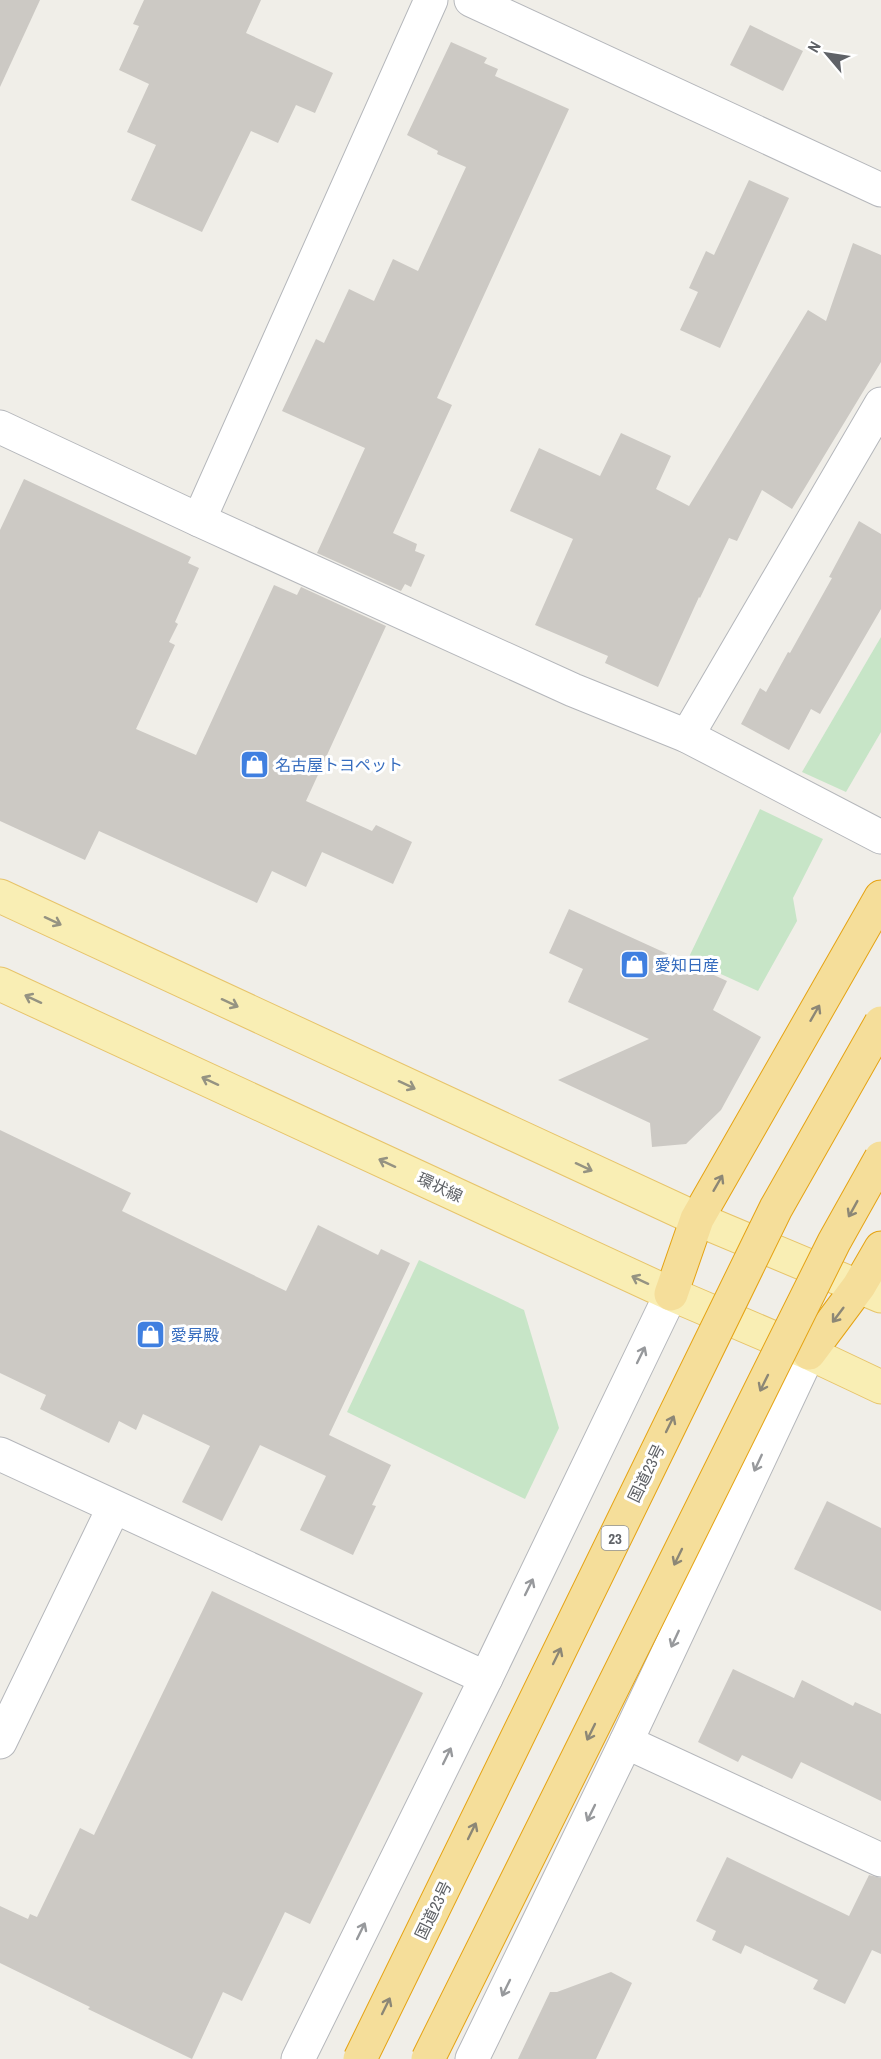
<svg xmlns="http://www.w3.org/2000/svg" width="881" height="2059" font-family="'Archivo Narrow','Noto Sans JP',sans-serif">
	<style>
		.green { fill: #c7e5c7 }
		.building { fill: #ccc9c4 }
		.lines { fill: none; stroke-linecap: round; stroke-linejoin: round }
		.minor-casing { stroke: #b5b7bb; stroke-width: 35 }
		.major-casing { stroke: #e7c46a; stroke-width: 35 }
		.highway-casing { stroke: #e5a313; stroke-width: 35 }
		.minor { stroke: #fff; stroke-width: 33 }
		.major { stroke: #f9eeb4; stroke-width: 33 }
		.highway { stroke: #f5de9a; stroke-width: 33 }
		.highway-bridge-casing { stroke: #e5a313; stroke-width: 35; stroke-linecap: butt }
		.highway-bridge { stroke: #f5de9a; stroke-width: 33 }
		.oneway { stroke: #959382 }
		.oneway2 { stroke: #8c8776 }
		.oneway3 { stroke: #97999c }
		.labels { text-anchor: middle; dominant-baseline: central; stroke-width: 6; stroke-linejoin: round; paint-order: stroke }
		.shield { fill: #fff; stroke: #8f9195; stroke-width: 1.5 }
		.shield-label { font-size: 15px; font-weight: bold; fill: #5f6267 }
		.shop-label { font-size: 16px; fill: #366cbe; stroke: #fff; text-anchor: start }
		.street-label { font-size: 16px; fill: #5f6267; stroke: #fff }
	</style>
	<rect width="100%" height="100%" fill="#f0eee8"/>
	<g class="green">
		<polygon points="881,637 881,732 846,792 802,772"/>
		<polygon points="760,809 823,839 793,898 797,921 758,991 688,959"/>
		<polygon points="419,1260 524,1310 559,1428 525,1499 347,1412"/>
	</g>
	<g class="building">
		<polygon points="0,0 40,0 0,87"/>
		<polygon points="144,0 261,0 246,33 333,73 315,113 296,105 278,143 251,131 202,232 131,200 156,145 127,132 149,84 119,70 139,26 133,24"/>
		<polygon points="750,25 803,51 783,91 730,65"/>
		<polygon points="451,42 487,58 484,63 498,69 495,76 569,109 437,398 452,405 393,533 417,544 415,551 425,555 411,587 405,584 401,591 317,553 365,448 282,411 316,339 324,343 349,289 374,301 393,259 418,271 466,167 437,154 438,151 407,135"/>
		<polygon points="749,180 789,198 720,348 680,330 698,292 689,288 706,251 714,255"/>
		<polygon points="853,243 881,255 881,362 792,509 762,490 737,541 729,538 700,598 699,597 658,687 605,663 608,656 535,625 573,539 510,511 539,448 600,476 621,433 671,456 656,489 689,506 808,310 826,321"/>
		<polygon points="24,479 191,557 188,563 199,568 175,622 178,624 169,642 175,645 136,729 196,755 274,585 297,595 301,587 386,626 306,801 372,831 376,825 412,842 393,884 322,852 306,887 272,871 257,903 99,831 85,860 0,821 0,530"/>
		<polygon points="859,521 881,534 881,609 820,714 811,709 789,750 741,724 760,688 766,692 788,652 790,653 832,578 829,577"/>
		<polygon points="569,909 727,981 713,1010 761,1037 721,1110 686,1144 652,1147 650,1123 558,1080 649,1039 568,1002 583,969 549,953"/>
		<polygon points="0,1130 131,1193 122,1211 286,1291 318,1225 378,1255 381,1249 410,1263 329,1435 391,1465 372,1505 376,1506 353,1555 300,1530 326,1476 260,1445 222,1521 182,1502 210,1446 143,1414 136,1430 119,1421 109,1443 40,1409 46,1395 0,1373"/>
		<polygon points="827,1501 881,1528 881,1611 794,1569"/>
		<polygon points="212,1591 423,1693 310,1924 285,1912 242,2001 223,1992 192,2059 88,2009 90,2007 0,1963 0,1906 28,1919 30,1914 37,1917 80,1828 94,1835"/>
		<polygon points="733,1669 794,1698 802,1680 853,1706 855,1702 881,1714 881,1801 801,1762 792,1779 742,1755 738,1762 698,1742"/>
		<polygon points="727,1857 849,1916 869,1875 881,1878 881,1954 872,1950 845,2004 813,1989 818,1980 745,1945 741,1954 712,1940 716,1931 696,1921"/>
		<polygon points="611,1972 632,1983 596,2059 518,2059 550,1992 557,1992"/>
	</g>
	<g class="lines">
		<defs>
			<g id="minor">
				<polyline points="471,0 881,190"/>
				<polyline points="0,427 199,520 573,690 687,736 881,837"/>
				<polyline points="199,520 431,0"/>
				<polyline points="687,736 881,404"/>
				<polyline points="0,1454 486,1678"/>
				<polyline points="0,1742 114,1507"/>
				<polyline points="626,1742 881,1860"/>
				<polyline points="298,2059 486,1678 671,1294"/>
				<polyline points="472,2059 626,1742 809,1353"/>
			</g>
			<g id="major">
				<polyline points="0,896 697,1219 881,1296"/>
				<polyline points="0,984 671,1294 809,1353 881,1387"/>
			</g>
			<g id="highway">
				<polyline points="671,1294 697,1219 881,897"/>
				<polyline points="809,1353 859,1286 881,1248"/>
			</g>
		</defs>
		<use href="#minor" class="minor-casing"/>
		<use href="#major" class="major-casing"/>
		<use href="#highway" class="highway-casing"/>
		<use href="#minor" class="minor"/>
		<use href="#major" class="major"/>
		<use href="#highway" class="highway"/>
		<defs>
			<g id="highway-bridge">
				<polyline points="360,2059 776,1208 881,1023"/>
				<polyline points="428,2059 834,1242 881,1158"/>
			</g>
		</defs>
		<use href="#highway-bridge" class="highway-bridge-casing"/>
		<use href="#highway-bridge" class="highway-bridge"/>
	</g>
	<defs><path id="oneway-shaft" d="M-6 0H5M1.5-3L5.5 0L1.5 3" fill="none" stroke-width="1.6" stroke-linecap="round" stroke-linejoin="round" transform="scale(1.5)"/></defs>
	<g class="oneway">
		<use href="#oneway-shaft" transform="translate(53 921) rotate(25)"/>
		<use href="#oneway-shaft" transform="translate(33 999) rotate(-155)"/>
		<use href="#oneway-shaft" transform="translate(230 1003) rotate(25)"/>
		<use href="#oneway-shaft" transform="translate(210 1081) rotate(-155)"/>
		<use href="#oneway-shaft" transform="translate(407 1085) rotate(25)"/>
		<use href="#oneway-shaft" transform="translate(387 1163) rotate(-155)"/>
		<use href="#oneway-shaft" transform="translate(584 1167) rotate(25)"/>
		<use href="#oneway-shaft" transform="translate(640 1280) rotate(-155)"/>
	</g>
	<g class="oneway2">
		<use href="#oneway-shaft" transform="translate(815 1013) rotate(-60)"/>
		<use href="#oneway-shaft" transform="translate(718 1183) rotate(-60)"/>
		<use href="#oneway-shaft" transform="translate(853 1209) rotate(119)"/>
		<use href="#oneway-shaft" transform="translate(838 1315) rotate(127)"/>
		<use href="#oneway-shaft" transform="translate(764 1383) rotate(116)"/>
		<use href="#oneway-shaft" transform="translate(670 1424) rotate(-64)"/>
		<use href="#oneway-shaft" transform="translate(678 1557) rotate(116)"/>
		<use href="#oneway-shaft" transform="translate(557 1656) rotate(-64)"/>
		<use href="#oneway-shaft" transform="translate(591 1732) rotate(116)"/>
		<use href="#oneway-shaft" transform="translate(472 1831) rotate(-64)"/>
		<use href="#oneway-shaft" transform="translate(386 2006) rotate(-64)"/>
	</g>
	<g class="oneway3">
		<use href="#oneway-shaft" transform="translate(641 1355) rotate(-64)"/>
		<use href="#oneway-shaft" transform="translate(758 1463) rotate(115)"/>
		<use href="#oneway-shaft" transform="translate(529 1587) rotate(-64)"/>
		<use href="#oneway-shaft" transform="translate(675 1639) rotate(115)"/>
		<use href="#oneway-shaft" transform="translate(447 1756) rotate(-64)"/>
		<use href="#oneway-shaft" transform="translate(591 1813) rotate(116)"/>
		<use href="#oneway-shaft" transform="translate(361 1931) rotate(-64)"/>
		<use href="#oneway-shaft" transform="translate(506 1988) rotate(116)"/>
	</g>
	<defs>
		<symbol id="shop-square" viewBox="-11 -11 22 22"><rect x="-9" y="-9" width="18" height="18" rx="4" fill="#3f7fe0" stroke="#fff"/><path d="M-5-2.5h2.3a2.7 3.5 0 0 1 5.4 0H5L5.5 6h-11ZM-1.5-2.5h3a1.5 2.3 0 0 0-3 0Z" fill="#fff"/></symbol>
	</defs>
	<g fill-rule="evenodd">
		<use href="#shop-square" x="238" y="748" width="33" height="33"/>
		<use href="#shop-square" x="618" y="948" width="33" height="33"/>
		<use href="#shop-square" x="134" y="1318" width="33" height="33"/>
	</g>
	<g class="labels">
		<rect class="shield" x="601.5" y="1526" width="27" height="24" rx="4.5"/>
		<g class="shield-label">
			<text x="615" y="1538">23</text>
		</g>
		<g class="shop-label">
			<text x="275" y="765">名古屋トヨペット</text>
			<text x="655" y="965">愛知日産</text>
			<text x="171" y="1335">愛昇殿</text>
		</g>
		<g class="street-label">
			<text transform="translate(440 1187) rotate(25)">環状線</text>
			<text transform="translate(646 1473) rotate(-64)">国道23号</text>
			<text transform="translate(433 1910) rotate(-64)">国道23号</text>
		</g>
	</g>
	<g transform="translate(827 54) rotate(299)" stroke="#ffffff" stroke-width="4.5" paint-order="stroke">
	<path d="M0-4.5L10 22L0 15L-10 22Z" fill="#5f6267"/>
	<text y="-9" font-size="16" font-weight="bold" text-anchor="middle" fill="#5f6267">N</text>
	</g>
</svg>
